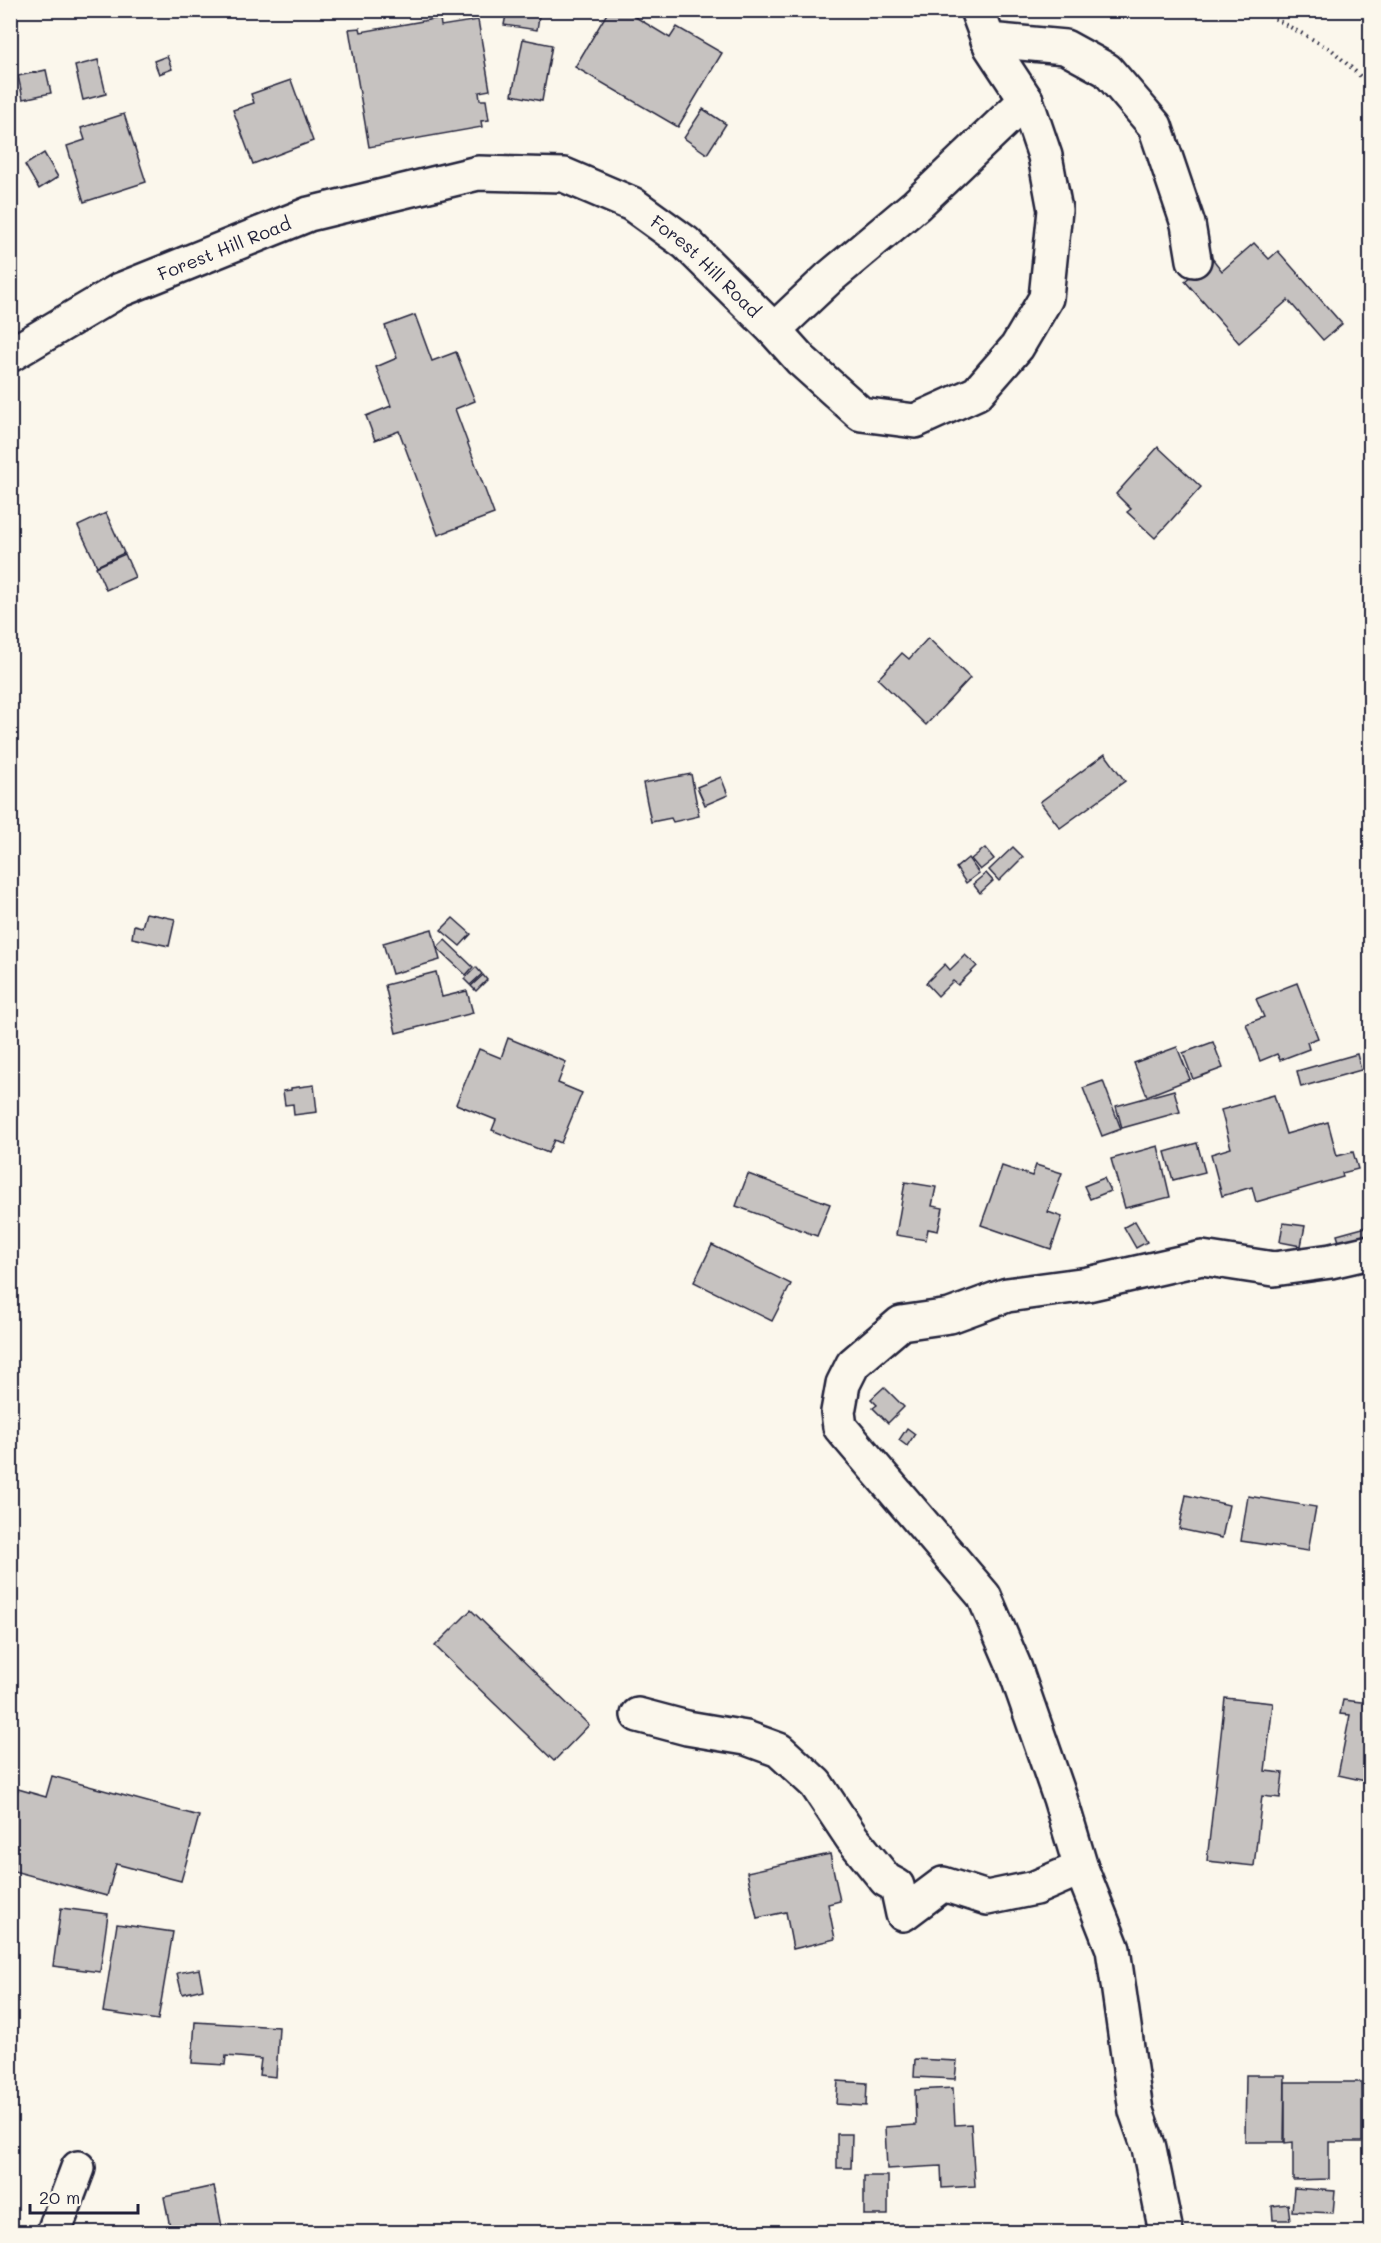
<svg xmlns="http://www.w3.org/2000/svg" width="1381" height="2243" font-family="Mali,sans-serif">
	<style>
		.building { fill: #c6c2c0; stroke: #22223b; stroke-width: 1.5 }
		.lines { fill: none; stroke-linecap: round; stroke-linejoin: round }
		.minor-casing { stroke: #22223b; stroke-width: 38 }
		.path { stroke: #22223b; stroke-width: 4; stroke-dasharray: 1.5 4.5; stroke-linecap: butt }
		.minor { stroke: #fbf7ec; stroke-width: 33 }
		.labels { text-anchor: middle; dominant-baseline: central; stroke-width: 6; stroke-linejoin: round; paint-order: stroke }
		.street-label { font-size: 18px; fill: #22223b; stroke: #fbf7ec }
	</style>
	<rect width="100%" height="100%" fill="#fbf7ec"/>
	<filter id="ink" filterUnits="userSpaceOnUse"><feTurbulence type="fractalNoise" baseFrequency=".0167" numOctaves="2"/><feDisplacementMap in="SourceGraphic" scale="12" xChannelSelector="R" yChannelSelector="G"/><feConvolveMatrix kernelMatrix="1 2 1 2 8 2 1 2 1" color-interpolation-filters="sRGB"/></filter>
	<g filter="url(#ink)">
		<g class="building">
			<polygon points="507,10 540,10 537,30 504,25"/>
			<polygon points="609,10 624,10 670,38 677,27 722,53 678,127 575,67"/>
			<polygon points="440,18 441,26 478,20 490,90 479,92 480,100 486,100 489,120 481,121 482,127 369,147 349,29 360,28 361,32"/>
			<polygon points="523,39 552,45 542,101 512,95"/>
			<polygon points="167,56 172,69 159,74 154,61"/>
			<polygon points="98,60 106,94 83,100 75,66"/>
			<polygon points="46,70 51,93 23,99 18,76"/>
			<polygon points="291,80 313,141 253,164 233,110 254,103 251,94"/>
			<polygon points="10,109 19,135 10,138"/>
			<polygon points="703,109 726,124 707,154 684,138"/>
			<polygon points="124,114 146,182 84,202 67,146 85,140 81,128"/>
			<polygon points="44,153 58,177 39,189 25,165"/>
			<polygon points="1254,243 1269,259 1278,251 1342,324 1323,340 1288,300 1239,343 1185,281 1212,258 1222,271"/>
			<polygon points="415,315 432,361 456,352 475,401 455,409 494,514 438,535 399,431 375,440 366,416 391,406 376,367 397,358 385,326"/>
			<polygon points="1158,447 1201,487 1155,538 1127,512 1131,509 1116,494"/>
			<polygon points="106,513 124,553 97,566 78,526"/>
			<polygon points="125,554 135,577 106,590 96,567"/>
			<polygon points="928,638 970,678 926,725 878,679 902,653 909,659"/>
			<polygon points="1105,754 1125,781 1060,828 1040,802"/>
			<polygon points="691,774 699,816 673,822 671,818 651,822 643,783"/>
			<polygon points="721,777 728,795 705,805 697,787"/>
			<polygon points="1013,847 1023,857 999,881 989,870"/>
			<polygon points="985,848 994,859 980,870 971,859"/>
			<polygon points="968,858 979,873 966,883 956,868"/>
			<polygon points="986,873 993,881 980,893 973,884"/>
			<polygon points="146,913 175,919 169,946 132,938 134,925 142,927"/>
			<polygon points="453,918 471,934 460,946 441,930"/>
			<polygon points="432,929 440,960 392,974 383,943"/>
			<polygon points="445,940 473,967 466,975 437,948"/>
			<polygon points="965,955 977,966 958,985 953,981 938,996 926,983 945,964 950,970"/>
			<polygon points="476,967 482,974 470,985 464,979"/>
			<polygon points="436,972 442,997 467,991 473,1013 396,1033 385,985"/>
			<polygon points="483,975 487,980 476,991 471,986"/>
			<polygon points="1297,983 1318,1038 1307,1042 1309,1049 1280,1060 1277,1054 1260,1061 1246,1024 1264,1017 1256,999"/>
			<polygon points="508,1038 566,1062 558,1083 582,1093 561,1143 554,1140 548,1153 492,1130 496,1120 456,1104 479,1049 501,1058"/>
			<polygon points="1213,1042 1223,1068 1193,1079 1183,1053"/>
			<polygon points="1177,1047 1190,1079 1147,1096 1134,1063"/>
			<polygon points="1357,1054 1361,1070 1301,1087 1297,1071"/>
			<polygon points="1103,1081 1121,1129 1102,1136 1083,1088"/>
			<polygon points="314,1085 317,1112 294,1115 293,1104 285,1105 283,1091 291,1090 291,1088"/>
			<polygon points="1174,1090 1180,1112 1122,1128 1116,1106"/>
			<polygon points="1274,1095 1286,1134 1328,1122 1337,1156 1353,1152 1358,1169 1342,1173 1343,1177 1256,1202 1252,1187 1222,1196 1211,1154 1231,1148 1221,1110"/>
			<polygon points="1197,1143 1205,1172 1173,1180 1165,1152"/>
			<polygon points="1158,1146 1170,1197 1125,1208 1111,1159"/>
			<polygon points="1036,1165 1062,1173 1048,1212 1062,1217 1051,1249 981,1225 1002,1166 1032,1176"/>
			<polygon points="748,1174 830,1204 817,1236 736,1206"/>
			<polygon points="1104,1178 1110,1191 1090,1199 1084,1186"/>
			<polygon points="905,1182 936,1187 932,1206 943,1208 938,1231 928,1229 926,1240 896,1235"/>
			<polygon points="1135,1221 1147,1242 1136,1248 1124,1227"/>
			<polygon points="1283,1223 1305,1226 1301,1246 1280,1242"/>
			<polygon points="1370,1226 1370,1248 1343,1255 1337,1235"/>
			<polygon points="712,1245 791,1284 772,1321 694,1282"/>
			<polygon points="884,1387 904,1407 888,1423 873,1408 877,1405 871,1399"/>
			<polygon points="907,1428 915,1434 907,1446 899,1440"/>
			<polygon points="1186,1495 1229,1505 1222,1538 1179,1529"/>
			<polygon points="1248,1496 1316,1507 1308,1551 1241,1541"/>
			<polygon points="471,1610 589,1725 554,1761 435,1646"/>
			<polygon points="1225,1698 1273,1703 1265,1771 1283,1773 1280,1798 1262,1796 1254,1866 1207,1861"/>
			<polygon points="1343,1700 1370,1703 1370,1782 1338,1775 1350,1715 1340,1714"/>
			<polygon points="52,1776 199,1816 181,1881 116,1864 107,1896 10,1870 10,1816 18,1789 46,1797"/>
			<polygon points="830,1854 840,1901 828,1904 835,1939 793,1949 786,1912 757,1918 747,1872"/>
			<polygon points="61,1908 108,1914 100,1972 53,1966"/>
			<polygon points="117,1924 173,1932 158,2020 103,2012"/>
			<polygon points="199,1969 203,1989 182,1994 177,1973"/>
			<polygon points="195,2022 279,2027 276,2077 259,2075 261,2059 226,2056 225,2065 192,2063"/>
			<polygon points="915,2059 957,2061 955,2079 914,2077"/>
			<polygon points="1246,2075 1285,2075 1284,2142 1245,2142"/>
			<polygon points="838,2081 867,2083 866,2106 836,2104"/>
			<polygon points="1285,2082 1362,2082 1362,2142 1329,2142 1329,2179 1293,2180 1293,2142 1285,2143"/>
			<polygon points="953,2088 955,2125 971,2124 975,2186 942,2188 941,2166 887,2169 885,2127 916,2125 915,2090"/>
			<polygon points="837,2134 852,2134 851,2168 837,2168"/>
			<rect x="864" y="2176" width="24" height="39"/>
			<polygon points="214,2186 223,2232 171,2232 164,2197"/>
			<polygon points="1294,2188 1335,2191 1333,2213 1292,2211"/>
			<polygon points="1288,2204 1290,2220 1273,2220 1272,2206"/>
			<polygon points="901,2225 945,2228 945,2232 900,2232"/>
		</g>
		<g class="lines">
			<defs>
				<g id="minor">
					<polyline points="988,40 1065,47 1107,70 1155,126 1188,224 1194,260"/>
					<polyline points="774,330 829,278 916,205 1026,100"/>
					<path id="s1" d="M10 355 120 290 309 214 478 173 564 175 632 204 686 243 774 330 801 360 861 414 915 421 977 393 1017 347 1046 298 1055 210 1045 156 1026 100 991 47 977 10"/>
					<polyline points="638,1715 687,1728 746,1738 779,1750 816,1784 852,1838 886,1880 897,1886 903,1914 943,1884 987,1898 1035,1888 1081,1868"/>
					<polyline points="54,2232 78,2168"/>
					<polyline points="1166,2232 1149,2148 1136,2111 1113,1949 1081,1868 1060,1798 1014,1666 984,1596 840,1427 838,1412 840,1401 843,1384 853,1364 901,1323 950,1316 1007,1295 1088,1284 1202,1258 1274,1269 1331,1261 1370,1252"/>
				</g>
			</defs>
			<use href="#minor" class="minor-casing"/>
			<polyline class="path" points="1259,10 1332,50 1370,85"/>
			<use href="#minor" class="minor"/>
		</g>
	</g>
	<g class="labels">
		<g class="street-label">
			<text stroke="none"><textPath href="#s1" startOffset="240">Forest Hill Road</textPath></text>
			<text stroke="none"><textPath href="#s1" startOffset="762">Forest Hill Road</textPath></text>
		</g>
	</g>
	<rect width="1381" height="2243" fill="none" stroke="#fbf7ec" stroke-width="36"/>
	<rect x="18" y="18" width="1345" height="2207" fill="none" stroke="#22223b" stroke-width="2" filter="url(#ink)"/>
	<path d="M30 2204v9h108v-9" fill="none" stroke="#22223b" stroke-width="3"/>
	<text x="39" y="2204" font-size="18" fill="#22223b" stroke="#fbf7ec" stroke-width="4.5" paint-order="stroke">20 m</text>
</svg>
